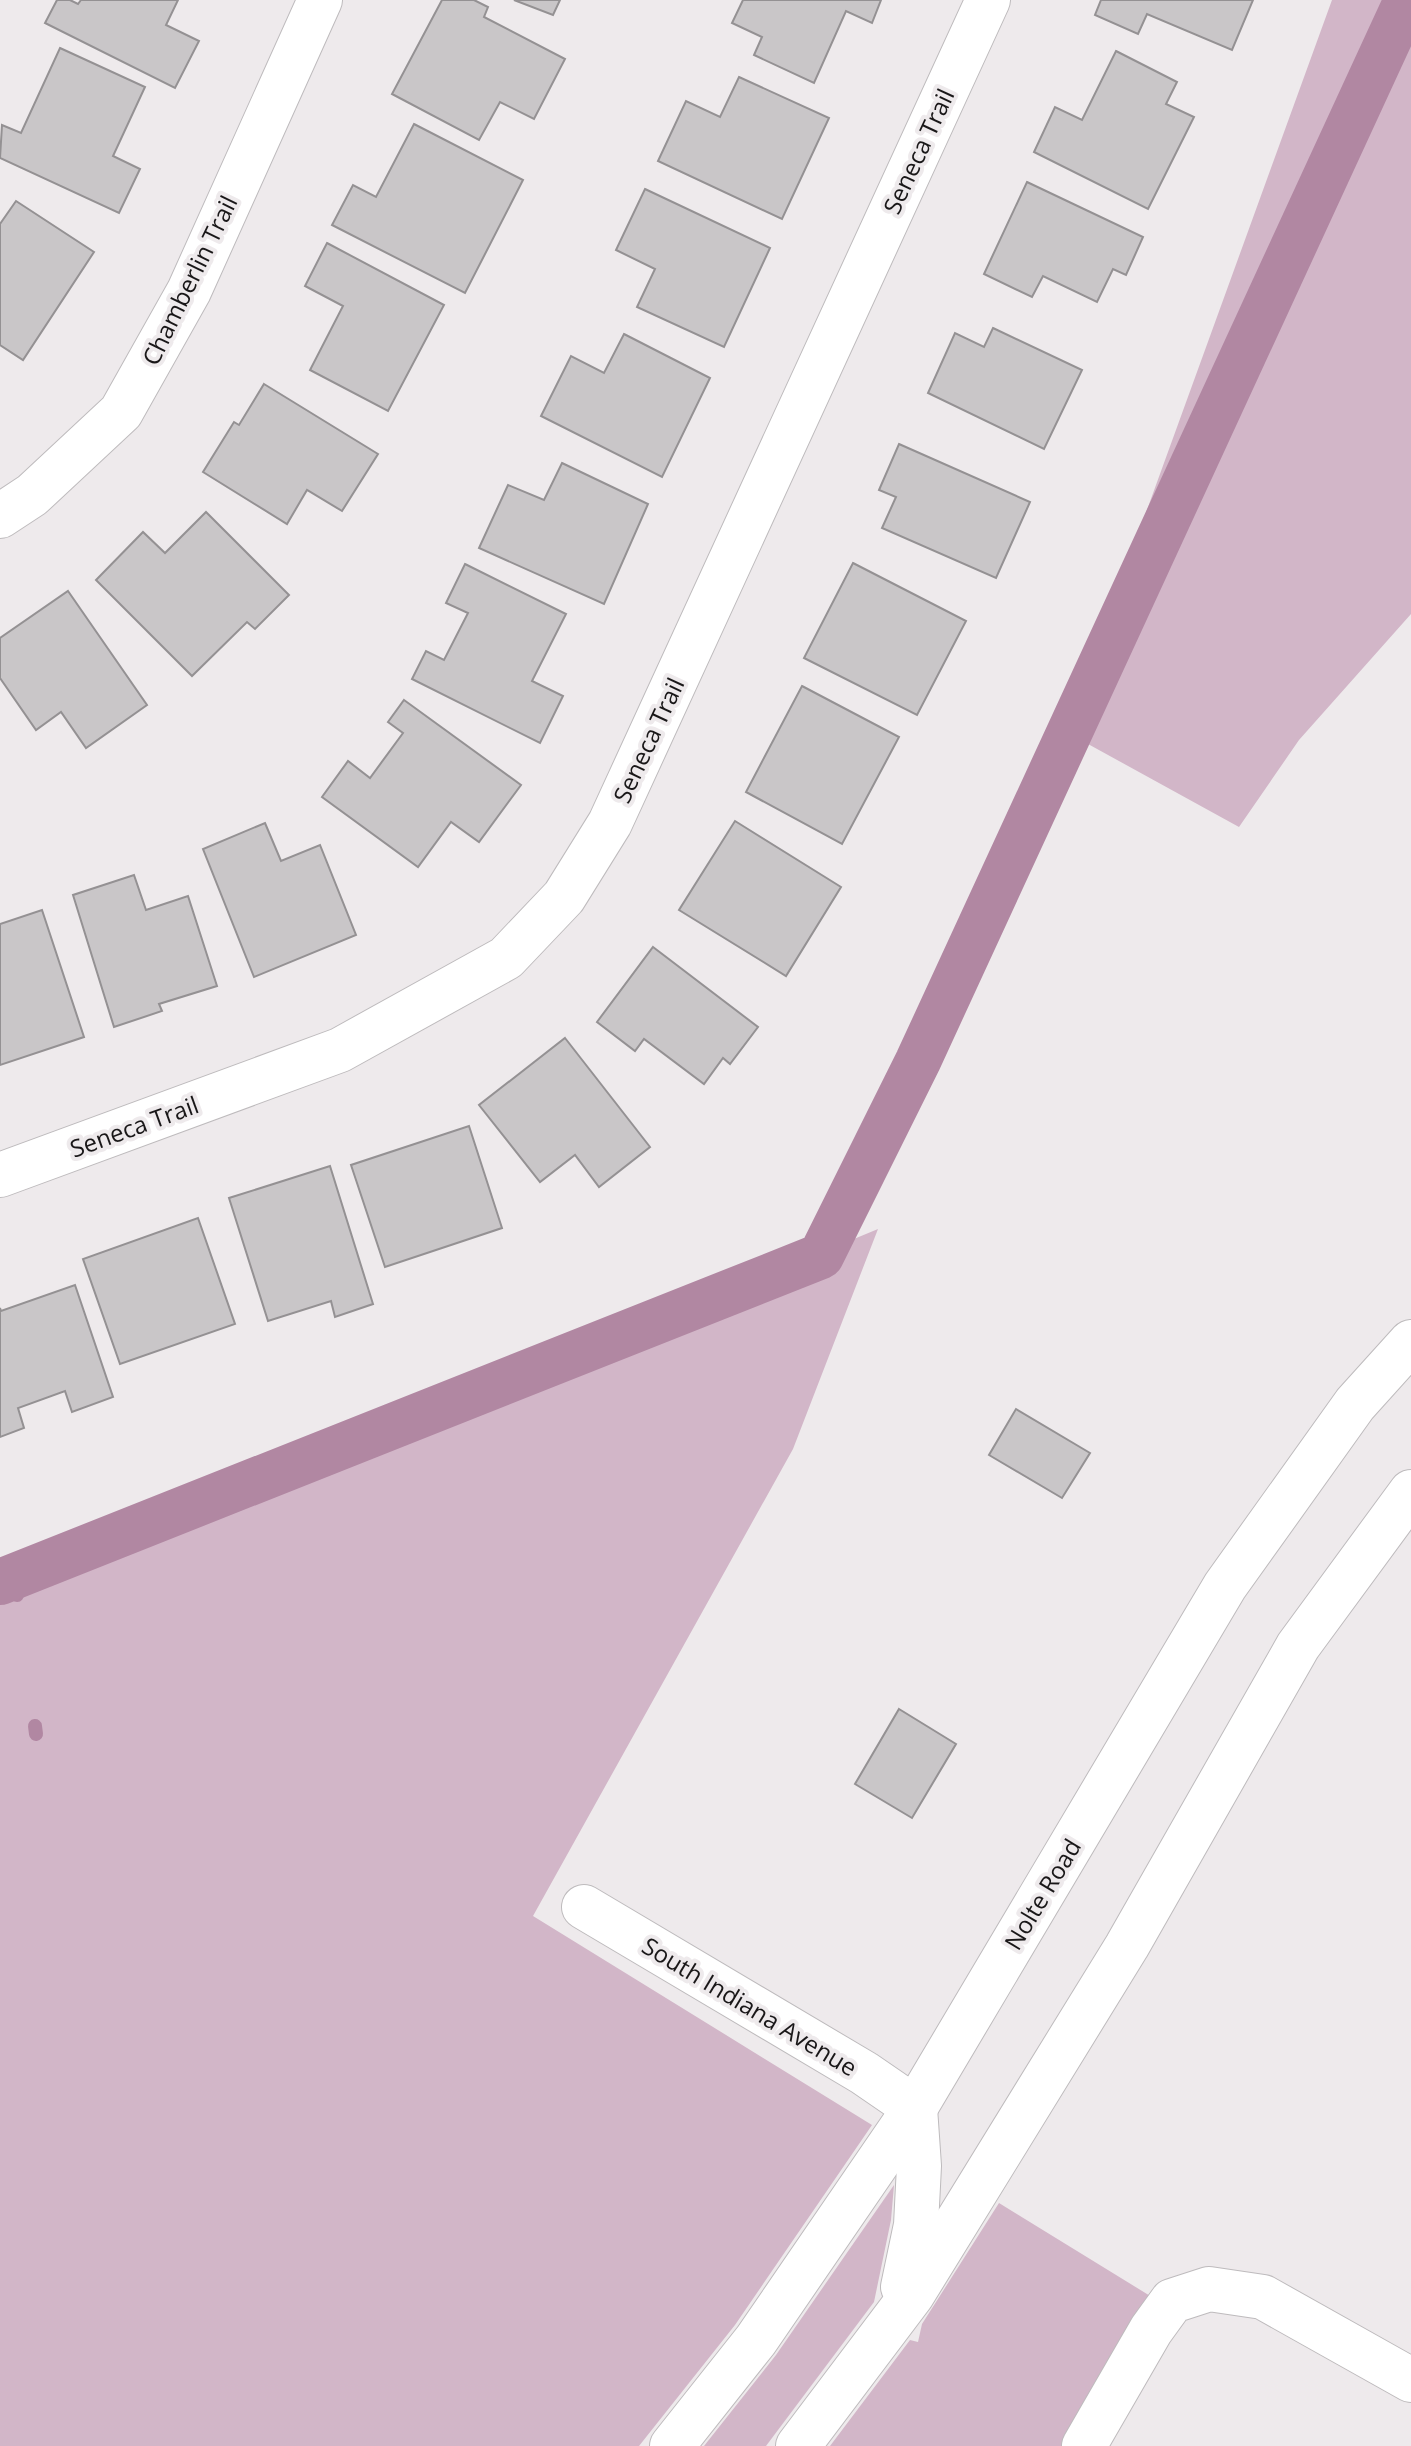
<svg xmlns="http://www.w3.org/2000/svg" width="1411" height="2446" font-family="'Open Sans',sans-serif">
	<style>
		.green { fill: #d2b6c8 }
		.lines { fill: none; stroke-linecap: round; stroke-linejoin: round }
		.stream { stroke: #b187a2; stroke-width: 14 }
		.canal { stroke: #b187a2; stroke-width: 46 }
		.building { fill: #c9c6c8; stroke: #949193; stroke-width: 2 }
		.minor-casing { stroke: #bebbbd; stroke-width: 46 }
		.tertiary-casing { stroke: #bebbbd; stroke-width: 46 }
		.minor { stroke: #fff; stroke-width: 44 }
		.tertiary { stroke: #fff; stroke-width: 44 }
		.labels { text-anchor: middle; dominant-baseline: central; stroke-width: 8; stroke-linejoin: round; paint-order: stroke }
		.street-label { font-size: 24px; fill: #191718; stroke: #eeeaec }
	</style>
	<rect width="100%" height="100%" fill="#eeeaec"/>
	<g class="green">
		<polygon points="1332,0 1411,0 1411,614 1299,740 1239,827 1068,733 1066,736 1066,733"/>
		<polygon points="878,1229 793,1449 533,1916 872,2125 735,2325 639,2446 0,2446 0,1600 5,1591"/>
		<polygon points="894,2185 891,2220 874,2302 766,2446 704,2446 776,2355"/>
		<polygon points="999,2203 1173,2310 1090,2446 830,2446 910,2340 918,2342 922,2324"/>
	</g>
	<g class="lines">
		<g class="stream">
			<polyline points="16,1576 17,1595"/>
			<polyline points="35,1726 36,1734"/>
		</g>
		<polyline class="canal" points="0,1582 821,1256 918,1061 1407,0"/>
	</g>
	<g class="building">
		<polygon points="57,0 70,0 78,4 81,0 178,0 166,25 199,41 175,88 45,23"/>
		<polygon points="442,0 474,0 488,7 484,17 565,59 534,119 500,102 479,140 392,94"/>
		<polygon points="514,0 560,0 553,15"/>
		<polygon points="743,0 881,0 872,23 846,11 814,83 754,55 762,37 732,23"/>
		<polygon points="1101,0 1253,0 1232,50 1147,14 1138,34 1095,15"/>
		<polygon points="60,48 145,87 113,156 140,169 119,213 0,158 2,125 21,133"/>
		<polygon points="1116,51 1177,82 1166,104 1194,117 1148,209 1034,152 1055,107 1082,120"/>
		<polygon points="739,77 829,118 782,219 658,161 686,101 720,117"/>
		<polygon points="414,124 523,180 465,293 332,225 353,185 376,197"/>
		<polygon points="1027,182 1143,237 1126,275 1113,269 1097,302 1043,276 1032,297 984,274"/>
		<polygon points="645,189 770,248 724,347 637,307 655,269 616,250"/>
		<polygon points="16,201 94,252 23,360 0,345 0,224"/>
		<polygon points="327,243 444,305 388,411 310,370 343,306 305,286"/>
		<polygon points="993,328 1082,370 1044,449 928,393 955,333 984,347"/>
		<polygon points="624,334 710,378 662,477 541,416 571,356 604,373"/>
		<polygon points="264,384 378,454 342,511 307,490 287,524 203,472 234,422 239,425"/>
		<polygon points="899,444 1030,502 996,578 882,528 896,497 879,490"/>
		<polygon points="562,463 648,504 604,604 479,548 508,485 544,500"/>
		<polygon points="206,512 289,595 255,629 247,622 192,676 96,580 143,532 165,553"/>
		<polygon points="853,563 966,621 917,715 804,658"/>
		<polygon points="465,564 566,614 532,681 563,696 540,743 412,679 426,651 444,660 468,613 446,603"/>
		<polygon points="68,591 147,705 86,748 61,712 36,730 0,678 0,638"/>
		<polygon points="802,686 899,737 842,844 746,792"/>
		<polygon points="404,700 521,785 479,842 451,822 418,867 322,797 348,761 370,778 403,733 388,722"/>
		<polygon points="735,821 841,887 786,976 679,910"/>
		<polygon points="265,823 281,861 320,845 356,935 254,977 203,849"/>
		<polygon points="134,875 146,910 188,896 217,986 159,1004 162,1011 114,1027 73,895"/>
		<polygon points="42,910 84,1037 0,1065 0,924"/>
		<polygon points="653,947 758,1027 730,1064 723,1058 704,1084 644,1039 635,1051 597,1022"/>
		<polygon points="565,1038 650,1147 599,1187 575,1155 540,1182 479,1105"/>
		<polygon points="469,1126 502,1228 385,1267 351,1165"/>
		<polygon points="330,1166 373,1304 335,1317 331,1301 268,1321 229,1198"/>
		<polygon points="198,1218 235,1324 120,1364 83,1259"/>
		<polygon points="75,1285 113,1397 72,1412 65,1391 18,1408 24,1428 0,1437 0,1308 1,1311"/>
		<polygon points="1016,1409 1090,1453 1062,1498 989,1455"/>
		<polygon points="899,1709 956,1744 912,1818 855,1784"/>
	</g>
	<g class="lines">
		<defs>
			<g id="minor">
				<polyline points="0,516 32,495 121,412 189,291 320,0"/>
				<polyline points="0,1175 340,1050 506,958 564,897 610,823 988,0"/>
				<polyline points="584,1907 864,2073 915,2108"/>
				<polyline points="1084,2446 1151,2330 1172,2301 1209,2289 1263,2297 1411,2380"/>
			</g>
			<g id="tertiary">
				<polyline points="903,2287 916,2225 919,2166 915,2108"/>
				<polyline points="672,2446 756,2340 915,2108 1225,1586 1355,1404 1411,1342"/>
				<polyline points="798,2446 912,2295 1127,1946 1298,1646 1411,1492"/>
			</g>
		</defs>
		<use href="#minor" class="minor-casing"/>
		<use href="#tertiary" class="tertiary-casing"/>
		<use href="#minor" class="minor"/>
		<use href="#tertiary" class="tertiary"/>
	</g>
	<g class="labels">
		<g class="street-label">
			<text transform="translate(918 151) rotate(-65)">Seneca Trail</text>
			<text transform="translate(189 280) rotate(-64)">Chamberlin Trail</text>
			<text transform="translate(648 740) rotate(-65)">Seneca Trail</text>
			<text transform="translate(134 1126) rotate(-20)">Seneca Trail</text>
			<text transform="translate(1042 1894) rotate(-59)">Nolte Road</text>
			<text transform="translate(750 2006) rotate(31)">South Indiana Avenue</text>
		</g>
	</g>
</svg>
